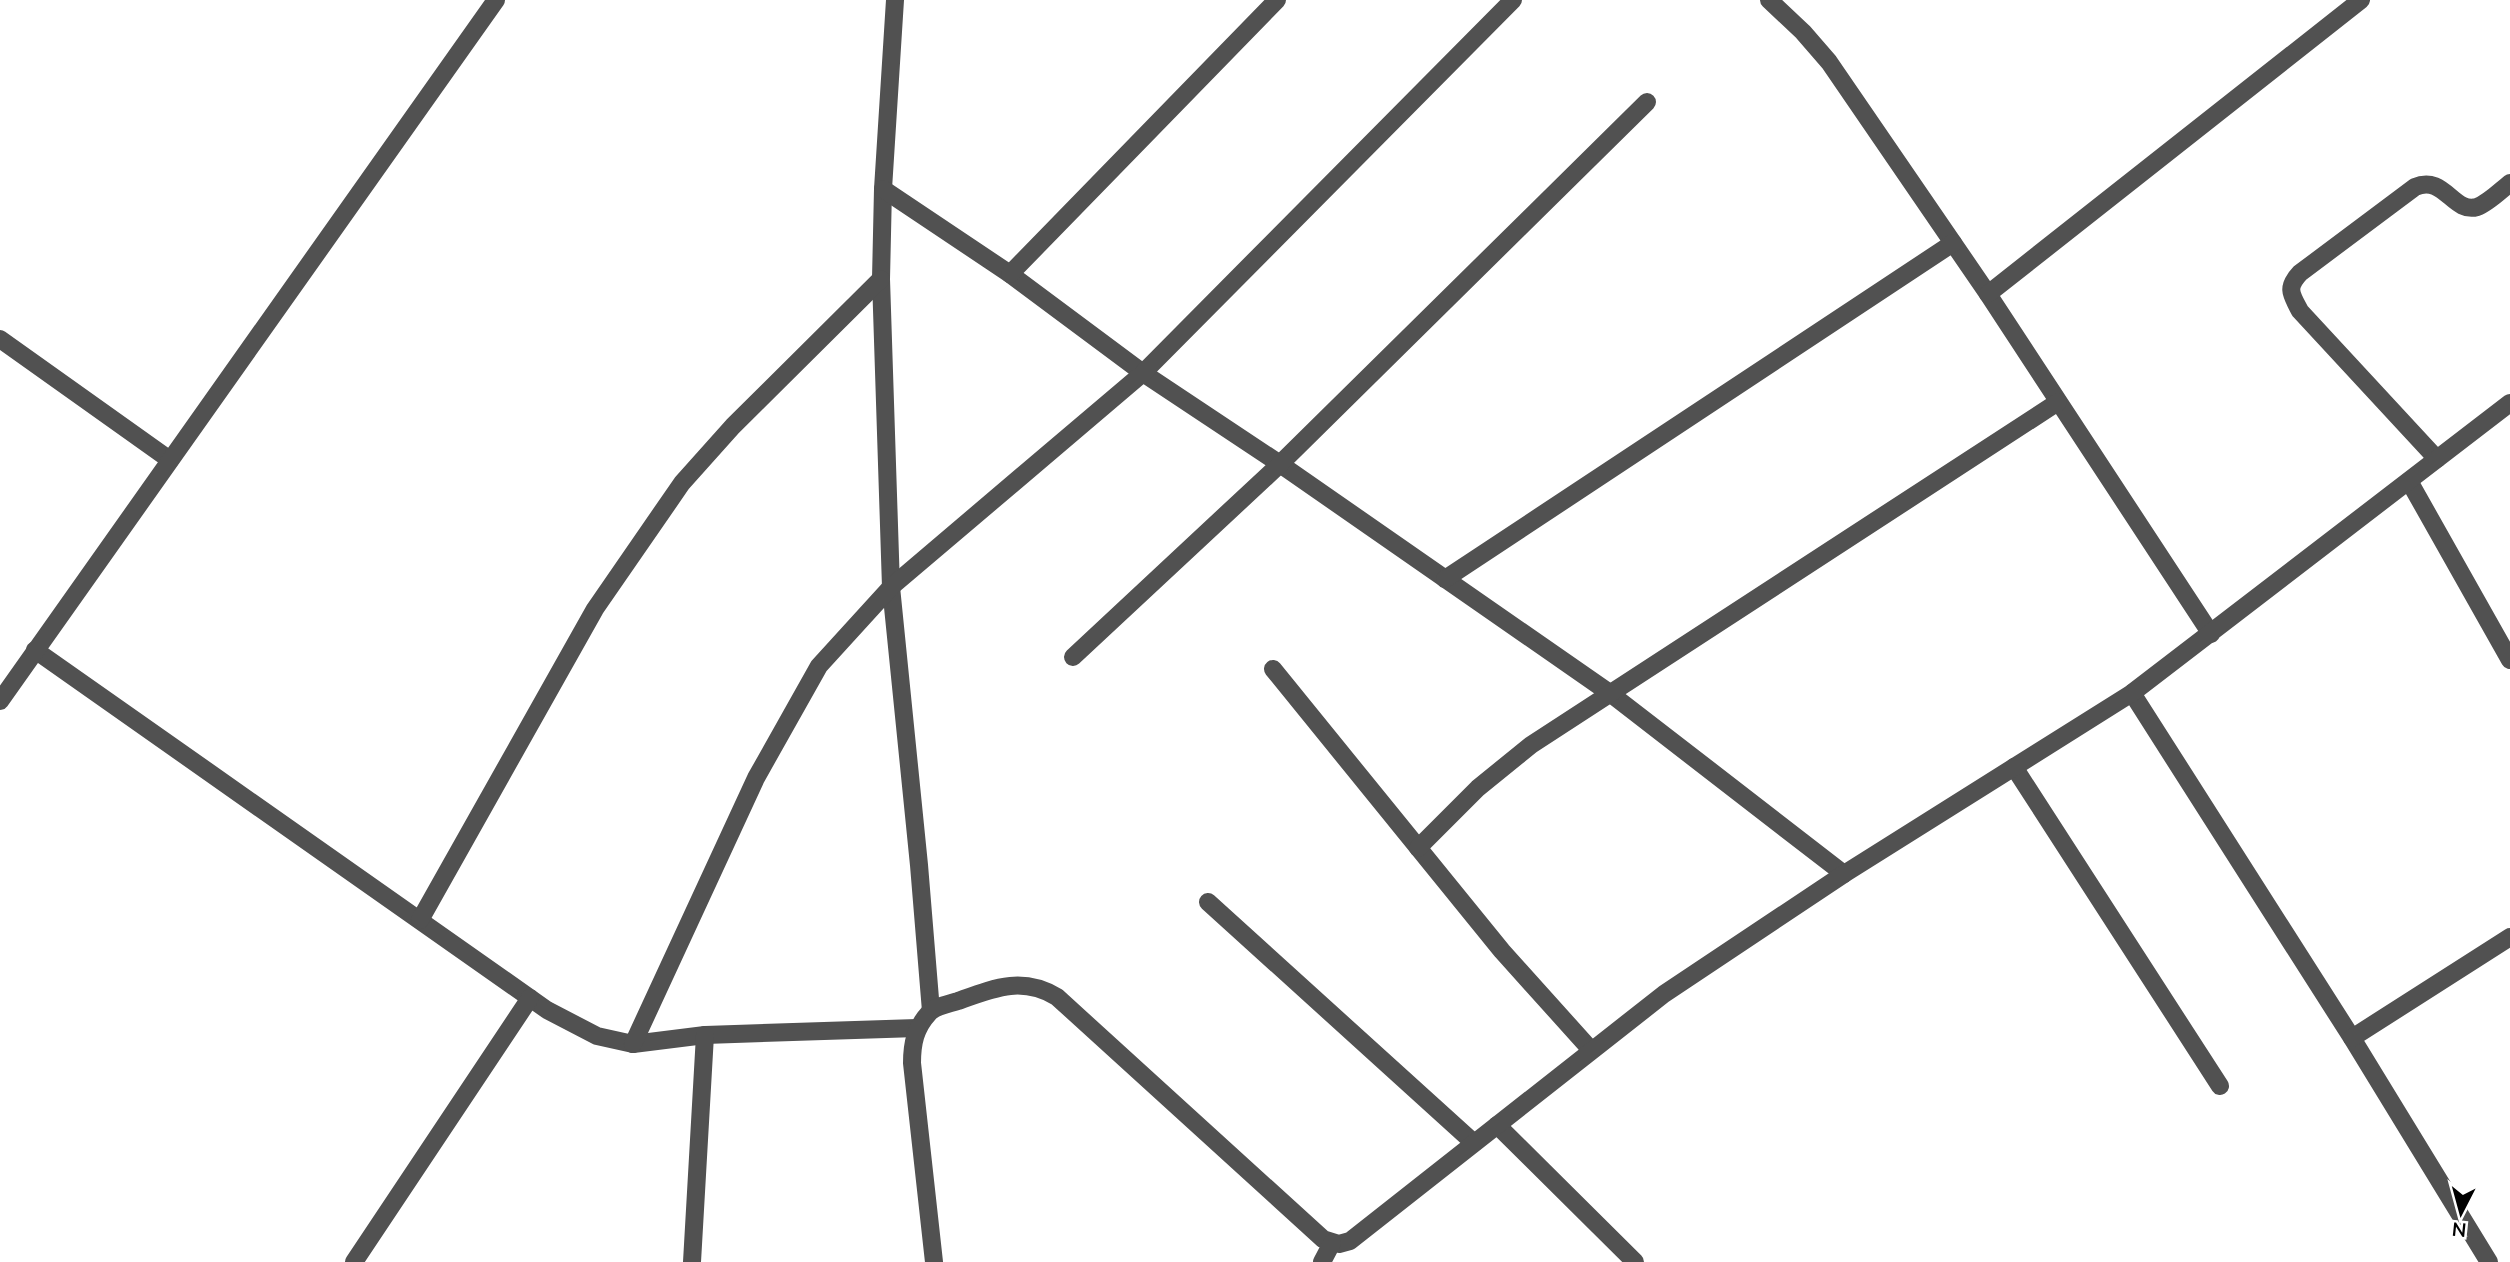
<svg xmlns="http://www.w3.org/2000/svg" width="2510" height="1262" font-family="Mulish,sans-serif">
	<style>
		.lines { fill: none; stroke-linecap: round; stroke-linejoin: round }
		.minor { stroke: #515151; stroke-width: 18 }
	</style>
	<rect width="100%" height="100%" fill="#fff"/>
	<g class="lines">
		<g class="minor">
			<polyline points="895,0 883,189 881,279 891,587 919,865 931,1011"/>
			<polyline points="1769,0 1803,32 1829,62 1988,294 2211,634"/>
			<polyline points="883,189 1010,274 1143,373 1280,464 1611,694 1844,874"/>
			<polyline points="1010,274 1277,0"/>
			<polyline points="1988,294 2361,0"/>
			<polyline points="0,339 170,460"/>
			<path d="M2437 459 2300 311C2291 294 2286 288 2300 273L2415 187C2444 174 2453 214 2477 207 2488 203 2500 191 2510 183"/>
			<polyline points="2409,481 2510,660"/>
			<polyline points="1445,579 1953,243"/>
			<polyline points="35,650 547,1010 597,1036 633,1044 705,1035 917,1028"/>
			<polyline points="1073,657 1280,464 1647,102"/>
			<polyline points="1273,669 1502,951 1591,1050"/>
			<polyline points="2132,693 2352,1038 2489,1262"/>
			<polyline points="0,701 496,0"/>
			<polyline points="2014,767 2220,1086"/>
			<polyline points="1418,848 1478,788 1531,745 2058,402"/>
			<polyline points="1208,902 1474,1143"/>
			<polyline points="420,920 595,609 682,483 733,426 881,279"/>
			<polyline points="2352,1038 2510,937"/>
			<polyline points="633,1044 756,778 819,666 891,587 1143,373 1513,0"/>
			<polyline points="1497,1125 1635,1262"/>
			<polyline points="354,1262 530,998"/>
			<polyline points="692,1262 705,1035"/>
			<path d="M934 1262 912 1063C912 1044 915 1028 929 1013 935 1006 949 1004 958 1001 994 988 1022 976 1057 997L1323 1239 1339 1244 1350 1241 1664 994 1844 874 2132 693 2510 403"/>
			<polyline points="1322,1262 1332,1243"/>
		</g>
	</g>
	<g transform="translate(2461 1213) rotate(186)" stroke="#ffffff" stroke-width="5" paint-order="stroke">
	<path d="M0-5L12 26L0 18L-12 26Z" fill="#000000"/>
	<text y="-10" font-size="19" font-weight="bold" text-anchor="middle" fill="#000000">N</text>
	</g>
</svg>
